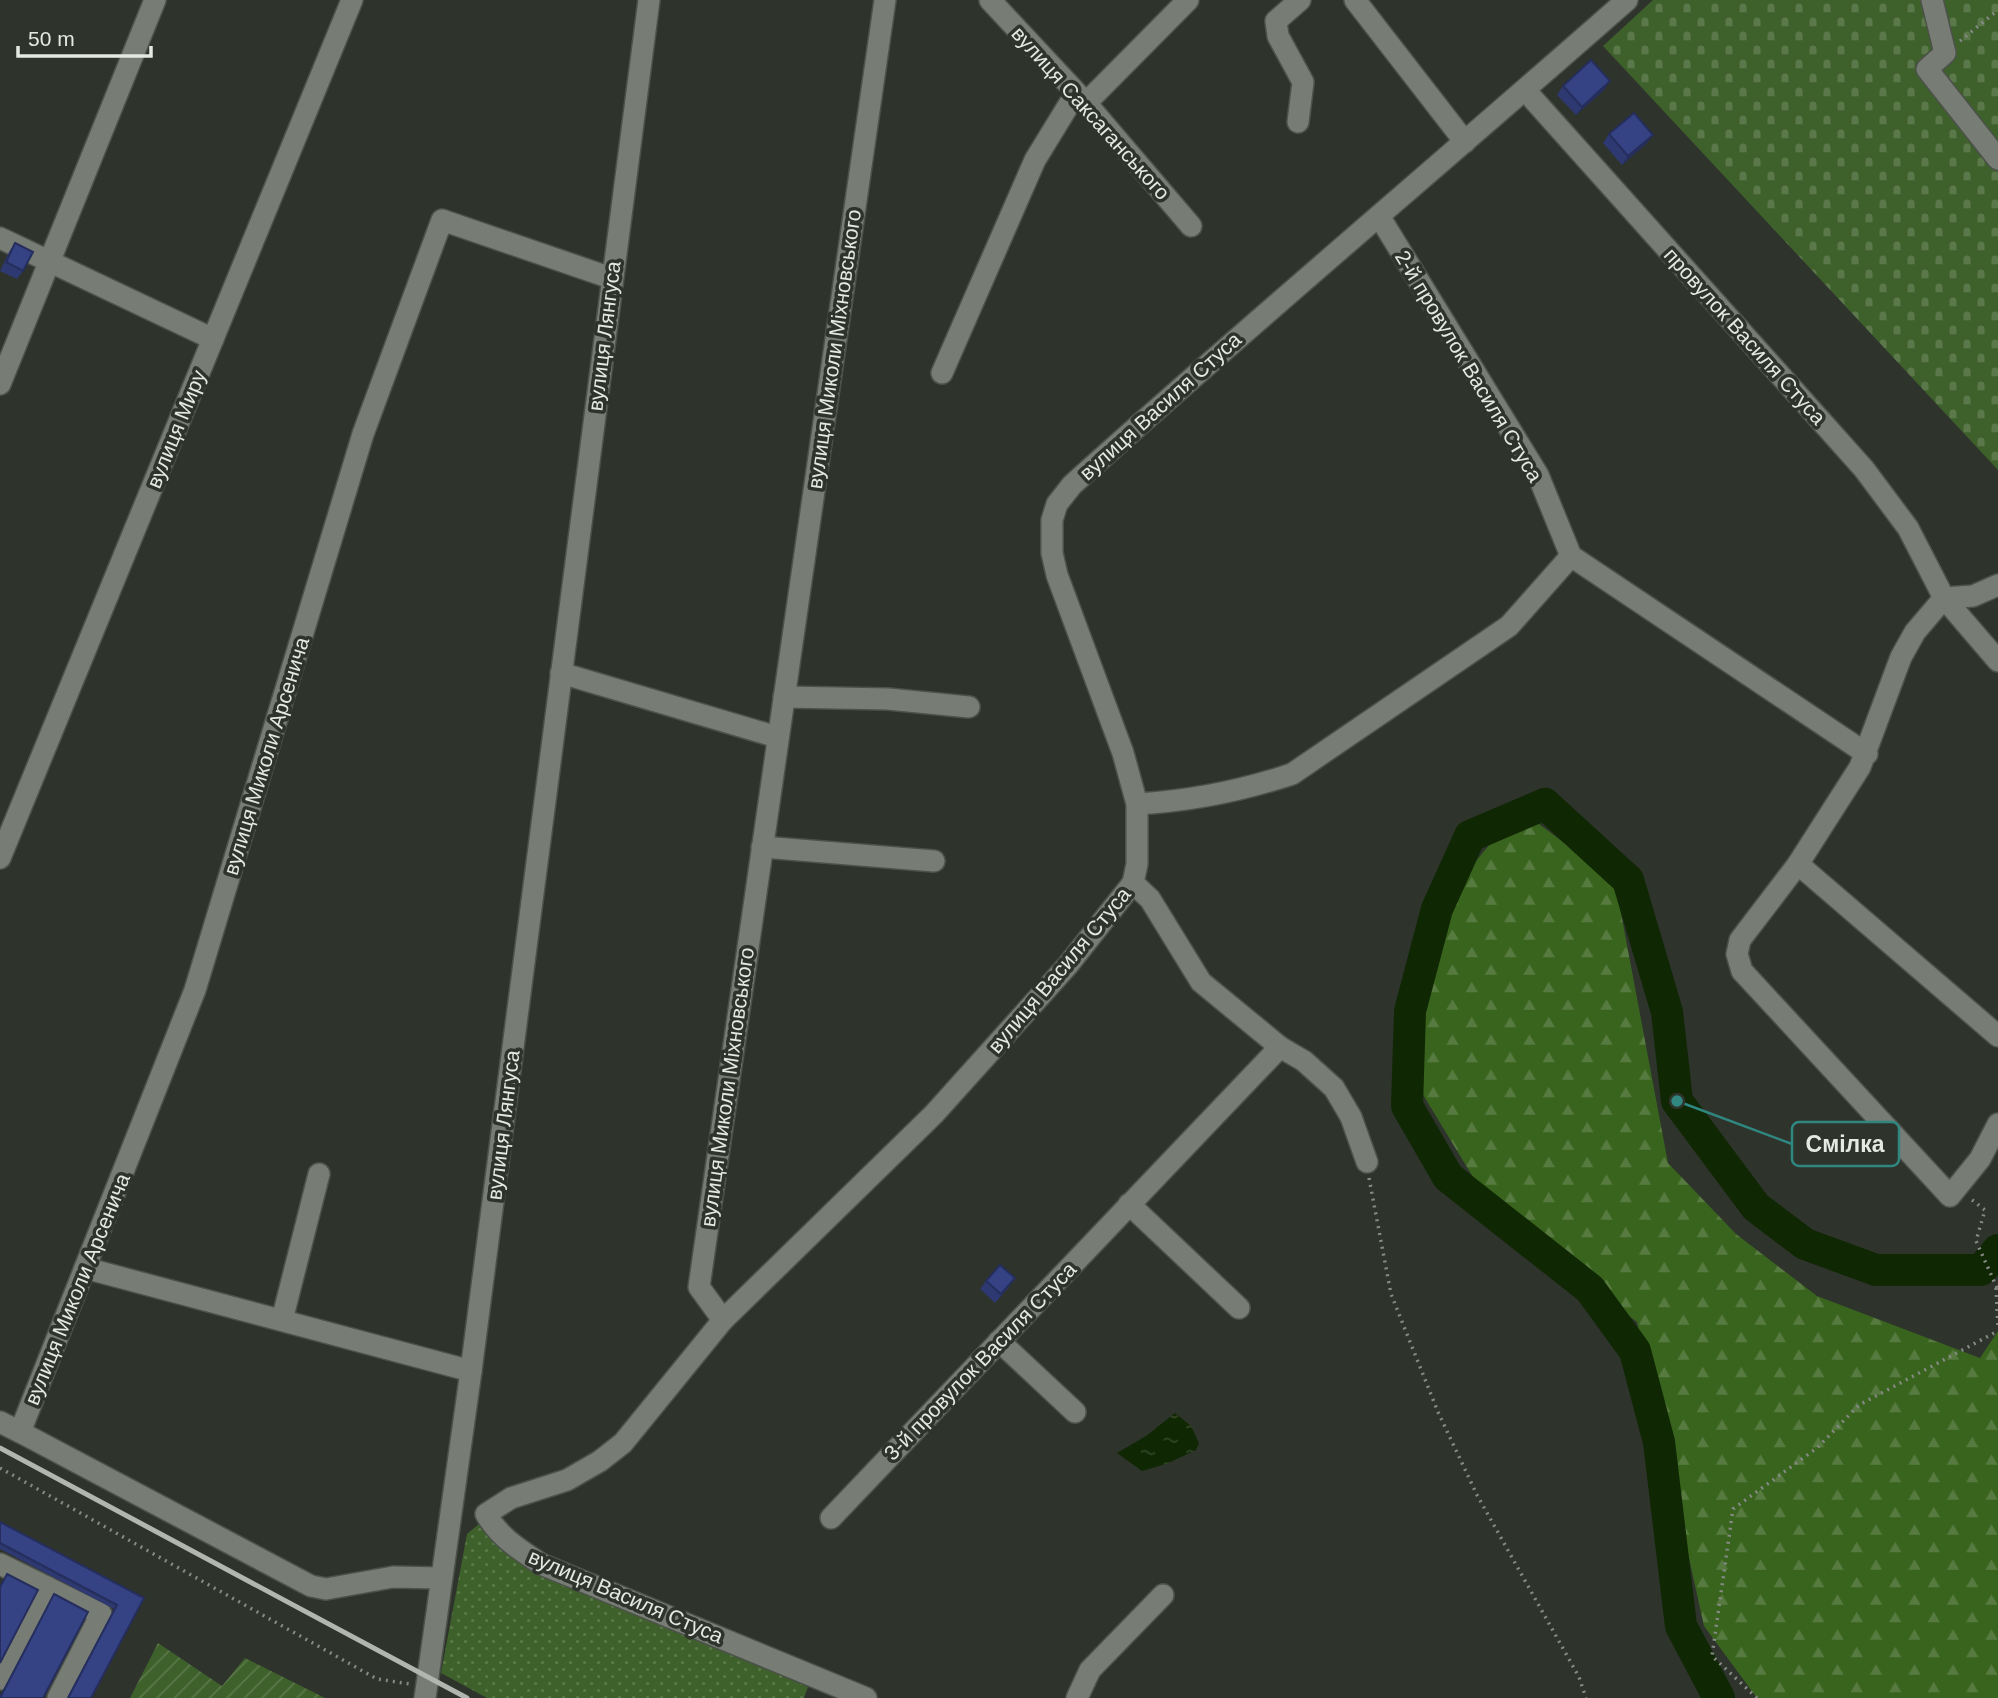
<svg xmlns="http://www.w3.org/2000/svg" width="1998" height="1698" font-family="Arial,sans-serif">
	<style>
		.grass { fill: url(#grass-dots) }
		.forest { fill: url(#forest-firs) }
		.cemetery { fill: url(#cemetery-stones) }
		.garden { fill: url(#garden-furrows) }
		.water { fill: url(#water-ripples) }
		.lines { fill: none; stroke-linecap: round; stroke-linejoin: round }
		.river { stroke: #102703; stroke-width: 32 }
		.minor-casing { stroke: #4c514a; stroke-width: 24 }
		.path { stroke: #858a84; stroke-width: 3.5; stroke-dasharray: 2 5; stroke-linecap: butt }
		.minor { stroke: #777d75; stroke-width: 21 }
		.rail { stroke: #b1b6b0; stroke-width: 5 }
		.wall { fill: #2e3972 }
		.shaded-wall { fill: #252e5c }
		.building { fill: #354284; stroke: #252e5c; stroke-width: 2 }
		.labels { text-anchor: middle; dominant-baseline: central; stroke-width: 7; stroke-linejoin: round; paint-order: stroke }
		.street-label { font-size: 21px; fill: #e5e9e4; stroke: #2e332c }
		.leader { fill: none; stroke: #2f8780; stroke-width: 2.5 }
		.callout-dot { fill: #2f8780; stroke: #2e332c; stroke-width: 2.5 }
		.callout { fill: #2e332c; stroke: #2f8780; stroke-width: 2.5 }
		.callout-label { font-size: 23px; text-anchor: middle; font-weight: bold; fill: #e5e9e4 }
	</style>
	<defs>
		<pattern id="grass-dots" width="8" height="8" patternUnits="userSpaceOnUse" patternTransform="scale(1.75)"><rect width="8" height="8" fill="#3e612b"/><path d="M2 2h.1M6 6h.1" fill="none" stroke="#5a784a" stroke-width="1.8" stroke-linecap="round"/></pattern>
		<pattern id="forest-firs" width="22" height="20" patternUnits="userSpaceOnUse" patternTransform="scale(1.75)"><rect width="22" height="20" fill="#39641e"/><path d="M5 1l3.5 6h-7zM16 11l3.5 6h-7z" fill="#567a3f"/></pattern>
		<pattern id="cemetery-stones" width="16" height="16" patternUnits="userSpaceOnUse" patternTransform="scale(1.75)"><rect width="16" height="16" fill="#3e612b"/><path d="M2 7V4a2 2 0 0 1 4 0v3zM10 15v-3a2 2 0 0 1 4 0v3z" fill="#5a784a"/></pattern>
		<pattern id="garden-furrows" width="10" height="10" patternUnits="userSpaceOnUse" patternTransform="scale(1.75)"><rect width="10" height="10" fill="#3e612b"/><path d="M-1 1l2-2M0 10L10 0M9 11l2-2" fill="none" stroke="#5a784a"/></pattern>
		<pattern id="water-ripples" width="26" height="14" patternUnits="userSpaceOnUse" patternTransform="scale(1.75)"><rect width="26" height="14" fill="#102703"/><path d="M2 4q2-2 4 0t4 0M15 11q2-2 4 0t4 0" fill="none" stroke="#334628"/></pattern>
	</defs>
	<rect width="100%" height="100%" fill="#2e332c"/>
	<polygon class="grass" points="479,1524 503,1547 532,1567 808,1687 804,1698 487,1698 441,1673 467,1534"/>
	<polygon class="forest" points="1519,809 1615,881 1668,1163 1736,1234 1817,1296 1980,1358 1998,1331 1998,1698 1757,1698 1704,1626 1637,1322 1496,1215 1408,1070 1428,919"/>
	<polygon class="cemetery" points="1653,0 1998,0 1998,470 1603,46"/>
	<polygon class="garden" points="158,1643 222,1686 245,1658 325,1698 130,1698"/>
	<polygon class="water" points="1175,1413 1191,1426 1199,1443 1196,1450 1166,1464 1142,1471 1117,1453 1146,1436"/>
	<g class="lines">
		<polyline class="river" points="1719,1698 1681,1626 1659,1442 1635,1351 1590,1289 1448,1177 1407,1106 1410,1011 1437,909 1470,836 1545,804 1628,880 1667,1012 1677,1101 1756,1207 1805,1244 1876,1270 1981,1270 1998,1250"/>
		<defs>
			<g id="minor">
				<polyline points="990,0 1086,103 1191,226"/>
				<polyline points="1355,0 1465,142"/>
				<polyline points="1932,0 1945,53 1927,69 1998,159"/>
				<polyline points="1525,90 1864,469 1908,528 1944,598 1998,661"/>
				<polyline points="1086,103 1188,0"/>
				<polyline points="1298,122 1303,82 1278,36 1276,21 1300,0"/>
				<polyline points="1379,216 1538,475 1571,556 1867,754"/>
				<polyline points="0,238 213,339"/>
				<polyline points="942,373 1035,160 1076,93"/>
				<polyline points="0,384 155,0"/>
				<polyline points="1998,585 1973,596 1944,598 1915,632 1901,657 1860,767 1798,864 1740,940 1737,954 1742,971 1950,1196 1980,1159 1998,1124"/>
				<polyline points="561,673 777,737"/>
				<polyline points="784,697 888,699 969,707"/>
				<path d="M1137 804C1191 801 1241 791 1292 774L1509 626 1571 556"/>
				<polyline points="762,847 934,861"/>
				<polyline points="0,858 352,0"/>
				<polyline points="1798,864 1998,1036"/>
				<polyline points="1133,883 1150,899 1201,982 1280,1047 1304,1061 1334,1088 1351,1117 1367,1162"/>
				<polyline points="1129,1204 1239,1308"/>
				<polyline points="85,1268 471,1371"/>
				<polyline points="282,1320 319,1174"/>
				<polyline points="723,1320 699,1287 885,0"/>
				<polyline points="999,1341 1075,1412"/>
				<polyline points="0,1422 20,1432 195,990 363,434 442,220 611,278"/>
				<polyline points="20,1432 311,1586 326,1589 393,1577 441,1578"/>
				<polyline points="831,1518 1280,1047"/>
				<polyline points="0,1564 101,1614 58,1698"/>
				<polyline points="0,1679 47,1587"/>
				<polyline points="425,1698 471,1371 649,0"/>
				<path d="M866 1698 541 1564C519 1549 500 1538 486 1514L511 1498 567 1480 600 1461 623 1443 723 1320 934 1114 1068 965 1133 883 1137 864V804L1123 753 1057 575 1052 553V520L1057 504 1072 485C1254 321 1442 163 1627 0"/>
				<polyline points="1077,1698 1090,1670 1163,1595"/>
			</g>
		</defs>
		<use href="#minor" class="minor-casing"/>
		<g class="path">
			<polyline points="1960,41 1998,10"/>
			<polyline points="1369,1178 1391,1294 1438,1412 1477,1495 1579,1677 1586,1698"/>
			<polyline points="1972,1200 1985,1210 1976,1241 1998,1290"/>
			<polyline points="1996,1288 1998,1329"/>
			<polyline points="0,1468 377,1679 410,1684"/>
			<polyline points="1757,1698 1712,1656 1733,1509 1817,1448 1859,1405 1998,1331"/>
		</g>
		<use href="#minor" class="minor"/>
		<polyline class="rail" points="0,1448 467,1698"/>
	</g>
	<g class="wall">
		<polygon points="1563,86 1604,90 1576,115 1557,95"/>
		<polygon points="1609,134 1647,143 1622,165 1603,143"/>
		<polygon points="15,243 23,271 17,279 0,271 9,252"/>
		<polygon points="986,1281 1009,1287 995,1303 980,1289"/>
		<polygon points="0,1522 144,1598 91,1698 67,1698 114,1609 0,1549"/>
		<polygon points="54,1594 0,1698 0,1696"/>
	</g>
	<g class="shaded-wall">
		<polygon points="1610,81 1604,90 1576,115 1582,107"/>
		<polygon points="1653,135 1647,143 1622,165 1628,156"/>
	</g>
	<g class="building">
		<polygon points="1591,60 1610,81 1582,107 1563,86"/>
		<polygon points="1634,113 1653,135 1628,156 1609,134"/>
		<polygon points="15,243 33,252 23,271 6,262"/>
		<polygon points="1000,1265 1015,1278 1001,1294 986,1281"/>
		<polygon points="0,1522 144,1598 91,1698 68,1698 117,1605 0,1543"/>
		<polygon points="7,1574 38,1590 0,1663 0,1587"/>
		<polygon points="54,1594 88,1612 43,1698 0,1698"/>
	</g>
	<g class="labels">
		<g class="street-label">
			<text transform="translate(1091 113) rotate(48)">вулиця Саксаганського</text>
			<text transform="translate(604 336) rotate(-83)">вулиця Лянгуса</text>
			<text transform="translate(1745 336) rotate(48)">провулок Василя Стуса</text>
			<text transform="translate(834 349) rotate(-82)">вулиця Миколи Міхновського</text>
			<text transform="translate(1469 366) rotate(59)">2-й провулок Василя Стуса</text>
			<text transform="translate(1160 406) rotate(-42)">вулиця Василя Стуса</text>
			<text transform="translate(176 429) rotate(-68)">вулиця Миру</text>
			<text transform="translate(266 756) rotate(-73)">вулиця Миколи Арсенича</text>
			<text transform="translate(1059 970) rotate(-50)">вулиця Василя Стуса</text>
			<text transform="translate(727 1087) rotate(-82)">вулиця Миколи Міхновського</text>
			<text transform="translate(503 1125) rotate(-83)">вулиця Лянгуса</text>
			<text transform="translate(77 1289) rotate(-68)">вулиця Миколи Арсенича</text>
			<text transform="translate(980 1361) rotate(-46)">3-й провулок Василя Стуса</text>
			<text transform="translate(626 1596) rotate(23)">вулиця Василя Стуса</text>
		</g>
	</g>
	<path class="leader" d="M1677 1101L1792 1144"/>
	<circle class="callout-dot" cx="1677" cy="1101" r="7"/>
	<rect class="callout" x="1792" y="1122" width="107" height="44" rx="7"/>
	<g class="callout-label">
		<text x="1845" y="1152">Смілка</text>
	</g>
	<path d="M18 46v10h133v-10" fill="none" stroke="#e5e9e4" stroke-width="3.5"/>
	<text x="28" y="46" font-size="21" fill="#e5e9e4" stroke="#2e332c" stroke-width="5" paint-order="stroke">50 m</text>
</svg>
